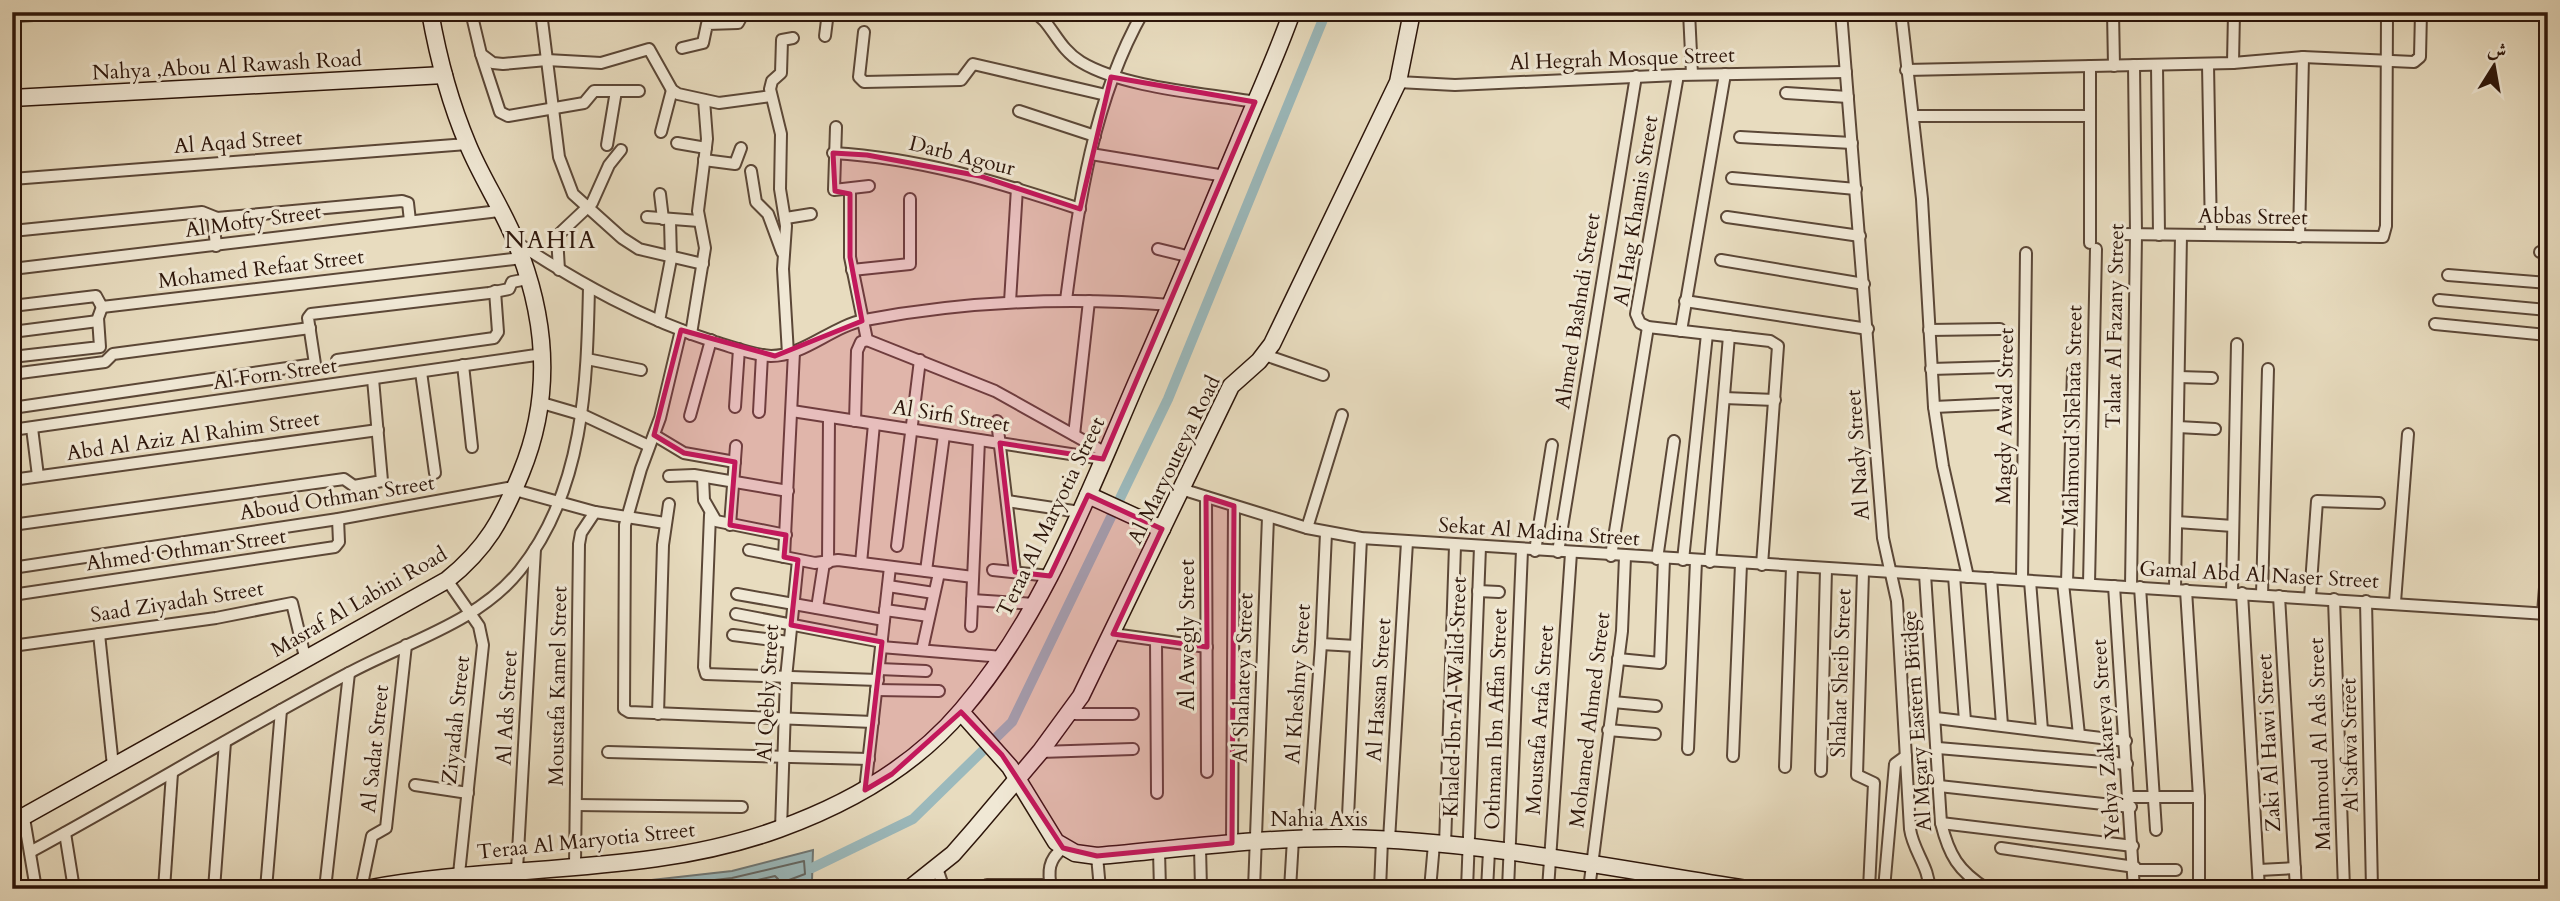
<svg xmlns="http://www.w3.org/2000/svg" width="2560" height="901" font-family="Cardo,Amiri,serif">
	<style>
		.water { fill: #9bb9bc; stroke: #6f7775; stroke-width: 2 }
		.lines { fill: none; stroke-linecap: round; stroke-linejoin: round }
		.shore { stroke: #646763; stroke-width: 2 }
		.canal { stroke: #9bb9bc; stroke-width: 10 }
		.street-casing { stroke: #5b4737; stroke-width: 14 }
		.secondary-casing { stroke: #2c150a; stroke-width: 19 }
		.street { stroke: #f0e8d5; stroke-width: 10 }
		.secondary { stroke: #f0e8d5; stroke-width: 16 }
		.marked { fill: #c2185b; fill-opacity: 0.2; stroke: #c2185b; stroke-width: 5; stroke-linejoin: round }
		.labels { text-anchor: middle; dominant-baseline: central; stroke-width: 6; stroke-linejoin: round; paint-order: stroke }
		.street-label { font-size: 21px; fill: #2c150a; stroke: #f0e8d5 }
		.quarter-label { font-size: 24px; letter-spacing: 2px; fill: #2c150a; stroke: #f0e8d5 }
	</style>
	<rect width="100%" height="100%" fill="#e8dcbf"/>
	<filter id="stains"><feTurbulence type="fractalNoise" baseFrequency=".00286" numOctaves="4"/><feColorMatrix values="0 0 0 0 .2 0 0 0 0 .09 0 0 0 0 .02 0 0 0 .5 -.17"/></filter>
	<radialGradient id="worn" r=".72"><stop offset=".6" stop-color="#630" stop-opacity="0"/><stop offset="1" stop-color="#630" stop-opacity=".3"/></radialGradient>
	<polygon class="water" points="813,850 812,881 780,889 571,889 732,871"/>
	<g class="lines">
		<g class="shore">
			<polyline points="636,889 732,878 804,861 805,874 789,880 786,889"/>
			<polyline points="717,889 775,876 778,879 777,889"/>
		</g>
		<polyline class="canal" points="812,868 913,819 1012,722 1168,399 1326,12"/>
		<defs>
			<g id="street">
				<polyline points="471,12 481,54 493,63 503,64 547,60 601,63 649,49 672,90 678,94 719,103 771,96"/>
				<polyline points="541,12 559,157 573,194 622,238 639,249 703,264"/>
				<path d="M1033 12C1051 20 1057 48 1081 62 1124 88 1204 93 1255 102"/>
				<polyline points="1689,12 1692,74"/>
				<path d="M1841 12 1883 538 1897 601 1910 829C1913 851 1930 868 1929 889"/>
				<polyline points="1901,12 1922,199 1934,407 1943,466 1968,577"/>
				<polyline points="2113,12 2114,66"/>
				<polyline points="672,14 672,12"/>
				<polyline points="12,16 99,12"/>
				<polyline points="864,32 859,77 864,82 961,80 973,64 1106,95"/>
				<polyline points="825,36 828,12"/>
				<polyline points="682,48 703,43 707,24 738,23 744,12"/>
				<polyline points="481,54 500,112 508,116 584,103 594,91 639,91"/>
				<polyline points="2233,63 2234,12"/>
				<polyline points="2208,64 2211,235"/>
				<polyline points="2157,65 2159,235"/>
				<polyline points="1906,70 2233,63 2303,57 2414,62 2420,57 2421,12"/>
				<polyline points="1678,75 1636,314 1640,323 1648,327 1770,341 1778,346 1762,565"/>
				<polyline points="1398,82 1455,85 1678,75 1846,72"/>
				<polyline points="1786,93 1848,97"/>
				<polyline points="1019,111 1095,136"/>
				<polyline points="1913,116 2090,116"/>
				<polyline points="836,127 834,190 869,186"/>
				<polyline points="661,132 672,90"/>
				<polyline points="1740,137 1852,143"/>
				<polyline points="677,143 706,148"/>
				<polyline points="607,145 616,91"/>
				<path d="M833 153C920 158 998 182 1080 209"/>
				<polyline points="1091,154 1225,176"/>
				<polyline points="704,160 735,164 741,148"/>
				<polyline points="751,171 756,202 768,214 782,252"/>
				<polyline points="1732,178 1856,189"/>
				<polyline points="12,179 467,144"/>
				<polyline points="850,191 850,257 867,340 995,391 1106,453"/>
				<polyline points="660,194 663,219"/>
				<polyline points="213,217 216,246"/>
				<polyline points="647,217 699,221"/>
				<polyline points="1727,217 1860,236"/>
				<polyline points="786,218 811,214"/>
				<polyline points="12,231 202,212 217,218 402,201 408,203 410,221"/>
				<polyline points="2121,234 2383,237 2386,226 2387,12"/>
				<polyline points="2299,237 2303,57"/>
				<path d="M516 242C579 283 643 319 715 342 733 347 752 355 771 356 804 356 832 326 865 320 966 301 1068 297 1171 305"/>
				<polyline points="2090,243 2090,66"/>
				<polyline points="1158,249 1191,257"/>
				<polyline points="2540,252 2548,252"/>
				<polyline points="1721,260 1864,284"/>
				<polyline points="12,269 499,211"/>
				<polyline points="559,270 557,236 592,203 609,165 621,150"/>
				<polyline points="852,270 910,264 910,199"/>
				<polyline points="2448,275 2548,283"/>
				<path d="M1066 300C1079 202 1093 100 1143 12"/>
				<polyline points="2439,300 2548,310"/>
				<polyline points="1685,301 1868,329"/>
				<polyline points="1010,302 1017,188"/>
				<polyline points="12,306 96,296 102,307"/>
				<polyline points="102,307 522,258"/>
				<polyline points="659,321 671,259 670,220"/>
				<polyline points="2435,324 2548,335"/>
				<polyline points="681,330 660,418 641,469 625,525 624,709 629,712 873,722"/>
				<polyline points="1929,330 2000,329"/>
				<polyline points="1681,331 1725,74"/>
				<polyline points="12,332 98,321"/>
				<polyline points="691,334 705,248 698,211 707,139 704,100"/>
				<polyline points="788,354 783,269 786,226 780,189 781,134 770,89 772,81 781,73 782,40 793,38"/>
				<polyline points="1265,355 1323,375"/>
				<polyline points="12,357 100,347 98,318 102,307"/>
				<polyline points="587,359 641,370"/>
				<polyline points="337,360 494,338 498,332 495,291"/>
				<polyline points="463,365 472,447"/>
				<polyline points="1931,369 1999,367"/>
				<polyline points="421,372 435,473"/>
				<polyline points="12,374 105,362 113,354 310,328"/>
				<polyline points="2179,377 2212,378"/>
				<polyline points="1724,398 1775,400"/>
				<polyline points="542,403 583,415 649,446"/>
				<polyline points="735,407 739,349"/>
				<polyline points="1934,407 1999,404"/>
				<polyline points="12,408 315,364 308,318 311,314 489,293 509,289 512,282 527,279"/>
				<polyline points="792,411 1103,459"/>
				<polyline points="759,412 762,355"/>
				<polyline points="690,416 711,340"/>
				<polyline points="855,421 857,351 861,342 867,340"/>
				<polyline points="997,421 1015,572"/>
				<polyline points="2178,427 2215,429"/>
				<polyline points="32,428 38,476"/>
				<polyline points="12,430 543,354"/>
				<polyline points="654,435 684,453 735,462"/>
				<polyline points="1074,435 1089,301"/>
				<polyline points="669,476 694,475 788,491"/>
				<polyline points="703,477 704,500 716,521 786,535"/>
				<polyline points="12,480 378,430"/>
				<polyline points="1181,489 1307,528 1361,538 2548,614"/>
				<polyline points="1206,497 1207,772"/>
				<polyline points="1007,501 1080,512"/>
				<polyline points="710,515 704,667 706,674 878,680"/>
				<polyline points="2177,522 2233,526"/>
				<polyline points="12,525 344,479 354,486 382,481 373,379"/>
				<polyline points="730,525 736,446"/>
				<polyline points="1307,528 1342,415"/>
				<polyline points="897,546 920,360"/>
				<polyline points="749,550 815,563 838,560 973,577"/>
				<polyline points="1535,551 1552,445"/>
				<polyline points="1558,552 1636,76"/>
				<polyline points="1611,556 1648,327"/>
				<polyline points="784,557 794,352"/>
				<polyline points="1657,559 1674,441"/>
				<polyline points="1683,560 1707,334"/>
				<polyline points="1710,562 1729,336"/>
				<polyline points="828,563 829,417"/>
				<polyline points="861,563 874,424"/>
				<polyline points="12,568 338,519 508,488 595,512 665,523"/>
				<polyline points="993,570 1050,576"/>
				<polyline points="926,571 944,435"/>
				<polyline points="1863,572 1857,775 1874,783 1869,889"/>
				<path d="M1925 574 1941 823C1949 855 1958 871 1987 889"/>
				<polyline points="1954,576 1965,721"/>
				<polyline points="1991,578 2002,725"/>
				<polyline points="447,580 479,626 483,645 459,874"/>
				<polyline points="2022,580 2026,253"/>
				<polyline points="2030,581 2042,730"/>
				<polyline points="2063,583 2079,735"/>
				<polyline points="2067,583 2073,371"/>
				<polyline points="2089,584 2096,249"/>
				<polyline points="888,586 934,593"/>
				<polyline points="2114,586 2134,889"/>
				<polyline points="2131,587 2136,234 2134,65"/>
				<polyline points="2140,587 2156,830"/>
				<polyline points="2175,589 2181,235"/>
				<polyline points="2186,590 2199,797 2199,889"/>
				<polyline points="1478,591 1499,592"/>
				<polyline points="2232,593 2237,344"/>
				<polyline points="2242,593 2259,889"/>
				<polyline points="737,594 884,620"/>
				<polyline points="12,595 335,547 339,542 338,519"/>
				<polyline points="2262,595 2268,369"/>
				<polyline points="2279,596 2296,889"/>
				<polyline points="2310,597 2317,501 2379,503"/>
				<polyline points="2334,599 2344,889"/>
				<polyline points="972,600 1035,604"/>
				<polyline points="2366,601 2372,889"/>
				<polyline points="2395,602 2408,434"/>
				<polyline points="817,608 824,563"/>
				<polyline points="885,610 929,616"/>
				<polyline points="2543,613 2548,550"/>
				<polyline points="736,614 882,642"/>
				<polyline points="971,626 979,440"/>
				<polyline points="99,634 113,766"/>
				<polyline points="1113,634 1207,647"/>
				<polyline points="733,635 789,642"/>
				<polyline points="1156,640 1157,793"/>
				<polyline points="1321,644 1356,646"/>
				<polyline points="12,646 216,618 292,603 305,657"/>
				<polyline points="881,647 1003,657"/>
				<polyline points="922,650 939,573"/>
				<polyline points="1618,659 1660,663 1664,559"/>
				<polyline points="879,669 926,671"/>
				<polyline points="876,690 939,691"/>
				<polyline points="1613,702 1656,706"/>
				<polyline points="658,714 663,545 669,504"/>
				<polyline points="1069,714 1133,714"/>
				<polyline points="1936,718 2126,741"/>
				<polyline points="1608,730 1655,734"/>
				<polyline points="1938,748 2127,764"/>
				<polyline points="1688,749 1696,561"/>
				<polyline points="608,752 869,759"/>
				<polyline points="1040,752 1133,749"/>
				<polyline points="1733,756 1741,564"/>
				<polyline points="1785,767 1792,567"/>
				<polyline points="1821,771 1826,569"/>
				<polyline points="415,785 468,793"/>
				<polyline points="1939,786 2131,807"/>
				<polyline points="865,790 890,567"/>
				<polyline points="2130,797 2199,797"/>
				<polyline points="576,805 742,807"/>
				<polyline points="24,818 36,889"/>
				<polyline points="1941,823 2133,846"/>
				<polyline points="781,829 786,678 798,560"/>
				<polyline points="65,833 74,889"/>
				<polyline points="1307,838 1321,644 1326,533"/>
				<polyline points="1347,838 1361,538"/>
				<polyline points="1389,840 1407,542"/>
				<polyline points="1232,843 1234,506"/>
				<polyline points="1445,845 1455,546"/>
				<polyline points="1200,847 1201,889"/>
				<polyline points="2001,848 2135,867"/>
				<polyline points="1159,851 1160,889"/>
				<path d="M30 852C137 794 241 730 349 673 406 642 478 623 520 570 584 490 587 384 589 287"/>
				<polyline points="1097,856 1100,889"/>
				<polyline points="575,865 579,544 581,533 595,512"/>
				<polyline points="937,868 944,889"/>
				<polyline points="517,870 535,549"/>
				<polyline points="2135,870 2176,870"/>
				<polyline points="2259,870 2295,868"/>
				<polyline points="987,885 1050,885"/>
				<polyline points="164,889 172,773"/>
				<polyline points="214,889 225,742"/>
				<polyline points="266,889 281,710"/>
				<polyline points="325,889 349,673"/>
				<polyline points="361,889 372,836 386,828 406,645"/>
				<path d="M1051 889C1048 871 1048 860 1063 848"/>
				<polyline points="1254,889 1268,517"/>
				<polyline points="1290,889 1293,839"/>
				<polyline points="1380,889 1382,840"/>
				<polyline points="1430,889 1434,844"/>
				<polyline points="1467,889 1480,547"/>
				<polyline points="1487,889 1489,851"/>
				<polyline points="1508,889 1522,550"/>
				<polyline points="1548,889 1571,553"/>
				<polyline points="1589,889 1622,631 1625,557"/>
				<polyline points="1884,889 1895,764 1906,756"/>
			</g>
			<g id="secondary">
				<polyline points="12,98 444,75"/>
				<polyline points="1088,495 1162,529"/>
				<path d="M961 712 1010 767 1056 842 1075 853 1097 856C1179 849 1262 837 1345 838 1475 840 1617 869 1746 889"/>
				<path d="M12 823 447 580C487 548 502 519 521 473 552 398 547 320 517 245 504 211 482 179 468 145 450 103 438 57 430 12"/>
				<path d="M366 889C502 863 647 877 779 829 848 804 914 767 962 710 1044 614 1088 494 1138 379 1173 301 1205 222 1238 144 1256 100 1276 57 1292 12"/>
				<polyline points="909,889 953,854 974,830 1040,752 1081,696 1231,386 1259,361 1272,344 1398,82 1412,12"/>
			</g>
		</defs>
		<use href="#street" class="street-casing"/>
		<use href="#secondary" class="secondary-casing"/>
		<use href="#street" class="street"/>
		<use href="#secondary" class="secondary"/>
	</g>
	<path class="marked" d="M1111 77 1255 102 1103 459 1000 443 1015 572 1050 576 1088 495 1162 529 1113 634 1207 647 1206 497 1234 506 1232 843 1097 856 1063 848 1002 755 961 712 892 774 865 790 882 642 791 625 798 560 784 557 786 535 730 525 735 462 684 453 654 435 681 330 775 356 862 321 850 257V194L835 191 833 153 867 155 980 176 1080 209Z"/>
	<g class="labels">
		<g class="street-label">
			<text transform="translate(1622 59) rotate(-2)">Al Hegrah Mosque Street</text>
			<text transform="translate(227 66) rotate(-3)">Nahya ,Abou Al Rawash Road</text>
			<text transform="translate(238 142) rotate(-4)">Al Aqad Street</text>
			<text transform="translate(962 156) rotate(14)">Darb Agour</text>
			<text transform="translate(1636 211) rotate(-81)">Al Hag Khamis Street</text>
			<text transform="translate(2253 217) rotate(1)">Abbas Street</text>
			<text transform="translate(253 221) rotate(-8)">Al Mofty Street</text>
			<text transform="translate(261 269) rotate(-7)">Mohamed Refaat Street</text>
			<text transform="translate(1578 311) rotate(-81)">Ahmed Bashndi Street</text>
			<text transform="translate(2115 326) rotate(-89)">Talaat Al Fazany Street</text>
			<text transform="translate(275 374) rotate(-8)">Al Forn Street</text>
			<text transform="translate(951 416) rotate(9)">Al Sirfi Street</text>
			<text transform="translate(2005 416) rotate(-89)">Magdy Awad Street</text>
			<text transform="translate(2073 416) rotate(-89)">Mahmoud Shehata Street</text>
			<text transform="translate(193 436) rotate(-8)">Abd Al Aziz Al Rahim Street</text>
			<text transform="translate(1858 455) rotate(-94)">Al Nady Street</text>
			<text transform="translate(1174 460) rotate(-64)">Al Maryouteya Road</text>
			<text transform="translate(337 498) rotate(-9)">Aboud Othman Street</text>
			<text transform="translate(1051 517) rotate(-64)">Teraa Al Maryotia Street</text>
			<text transform="translate(1539 532) rotate(4)">Sekat Al Madina Street</text>
			<text transform="translate(186 550) rotate(-8)">Ahmed Othman Street</text>
			<text transform="translate(2259 575) rotate(3)">Gamal Abd Al Naser Street</text>
			<text transform="translate(177 602) rotate(-9)">Saad Ziyadah Street</text>
			<text transform="translate(359 602) rotate(-30)">Masraf Al Labini Road</text>
			<text transform="translate(1187 635) rotate(-90)">Al Awegly Street</text>
			<text transform="translate(1841 673) rotate(-88)">Shahat Sheib Street</text>
			<text transform="translate(1243 678) rotate(-88)">Al Shahateya Street</text>
			<text transform="translate(1298 684) rotate(-86)">Al Kheshny Street</text>
			<text transform="translate(558 686) rotate(-89)">Moustafa Kamel Street</text>
			<text transform="translate(1379 690) rotate(-86)">Al Hassan Street</text>
			<text transform="translate(768 693) rotate(-87)">Al Qebly Street</text>
			<text transform="translate(1455 697) rotate(-88)">Khaled Ibn Al Walid Street</text>
			<text transform="translate(507 708) rotate(-87)">Al Ads Street</text>
			<text transform="translate(1496 719) rotate(-88)">Othman Ibn Affan Street</text>
			<text transform="translate(456 720) rotate(-84)">Ziyadah Street</text>
			<text transform="translate(1540 720) rotate(-86)">Moustafa Arafa Street</text>
			<text transform="translate(1590 720) rotate(-83)">Mohamed Ahmed Street</text>
			<text transform="translate(1917 721) rotate(-94)">Al Mgary Eastern Bridge</text>
			<text transform="translate(2106 739) rotate(-94)">Yehya Zakareya Street</text>
			<text transform="translate(2269 743) rotate(-93)">Zaki Al Hawi Street</text>
			<text transform="translate(2320 744) rotate(-92)">Mahmoud Al Ads Street</text>
			<text transform="translate(2350 745) rotate(-91)">Al Safwa Street</text>
			<text transform="translate(375 749) rotate(-84)">Al Sadat Street</text>
			<text x="1319" y="819">Nahia Axis</text>
			<text transform="translate(586 841) rotate(-6)">Teraa Al Maryotia Street</text>
		</g>
		<g class="quarter-label">
			<text x="551" y="240">NAHIA</text>
		</g>
	</g>
	<rect width="2560" height="901" fill="none" stroke="#e8dcbf" stroke-width="42"/>
	<rect x="14" y="14" width="2532" height="873" fill="none" stroke="#2c150a" stroke-width="3.5"/>
	<rect x="21" y="21" width="2518" height="859" fill="none" stroke="#2c150a" stroke-width="2"/>
	<g transform="translate(2494 66) rotate(11)" stroke="#f0e8d5" stroke-width="5" paint-order="stroke">
	<path d="M0-5L12 26L0 18L-12 26Z" fill="#2c150a"/>
	<text y="-10" font-size="19" font-weight="bold" text-anchor="middle" fill="#2c150a">ش</text>
	</g>
	<rect width="100%" height="100%" filter="url(#stains)"/>
	<rect width="100%" height="100%" fill="url(#worn)"/>
</svg>
